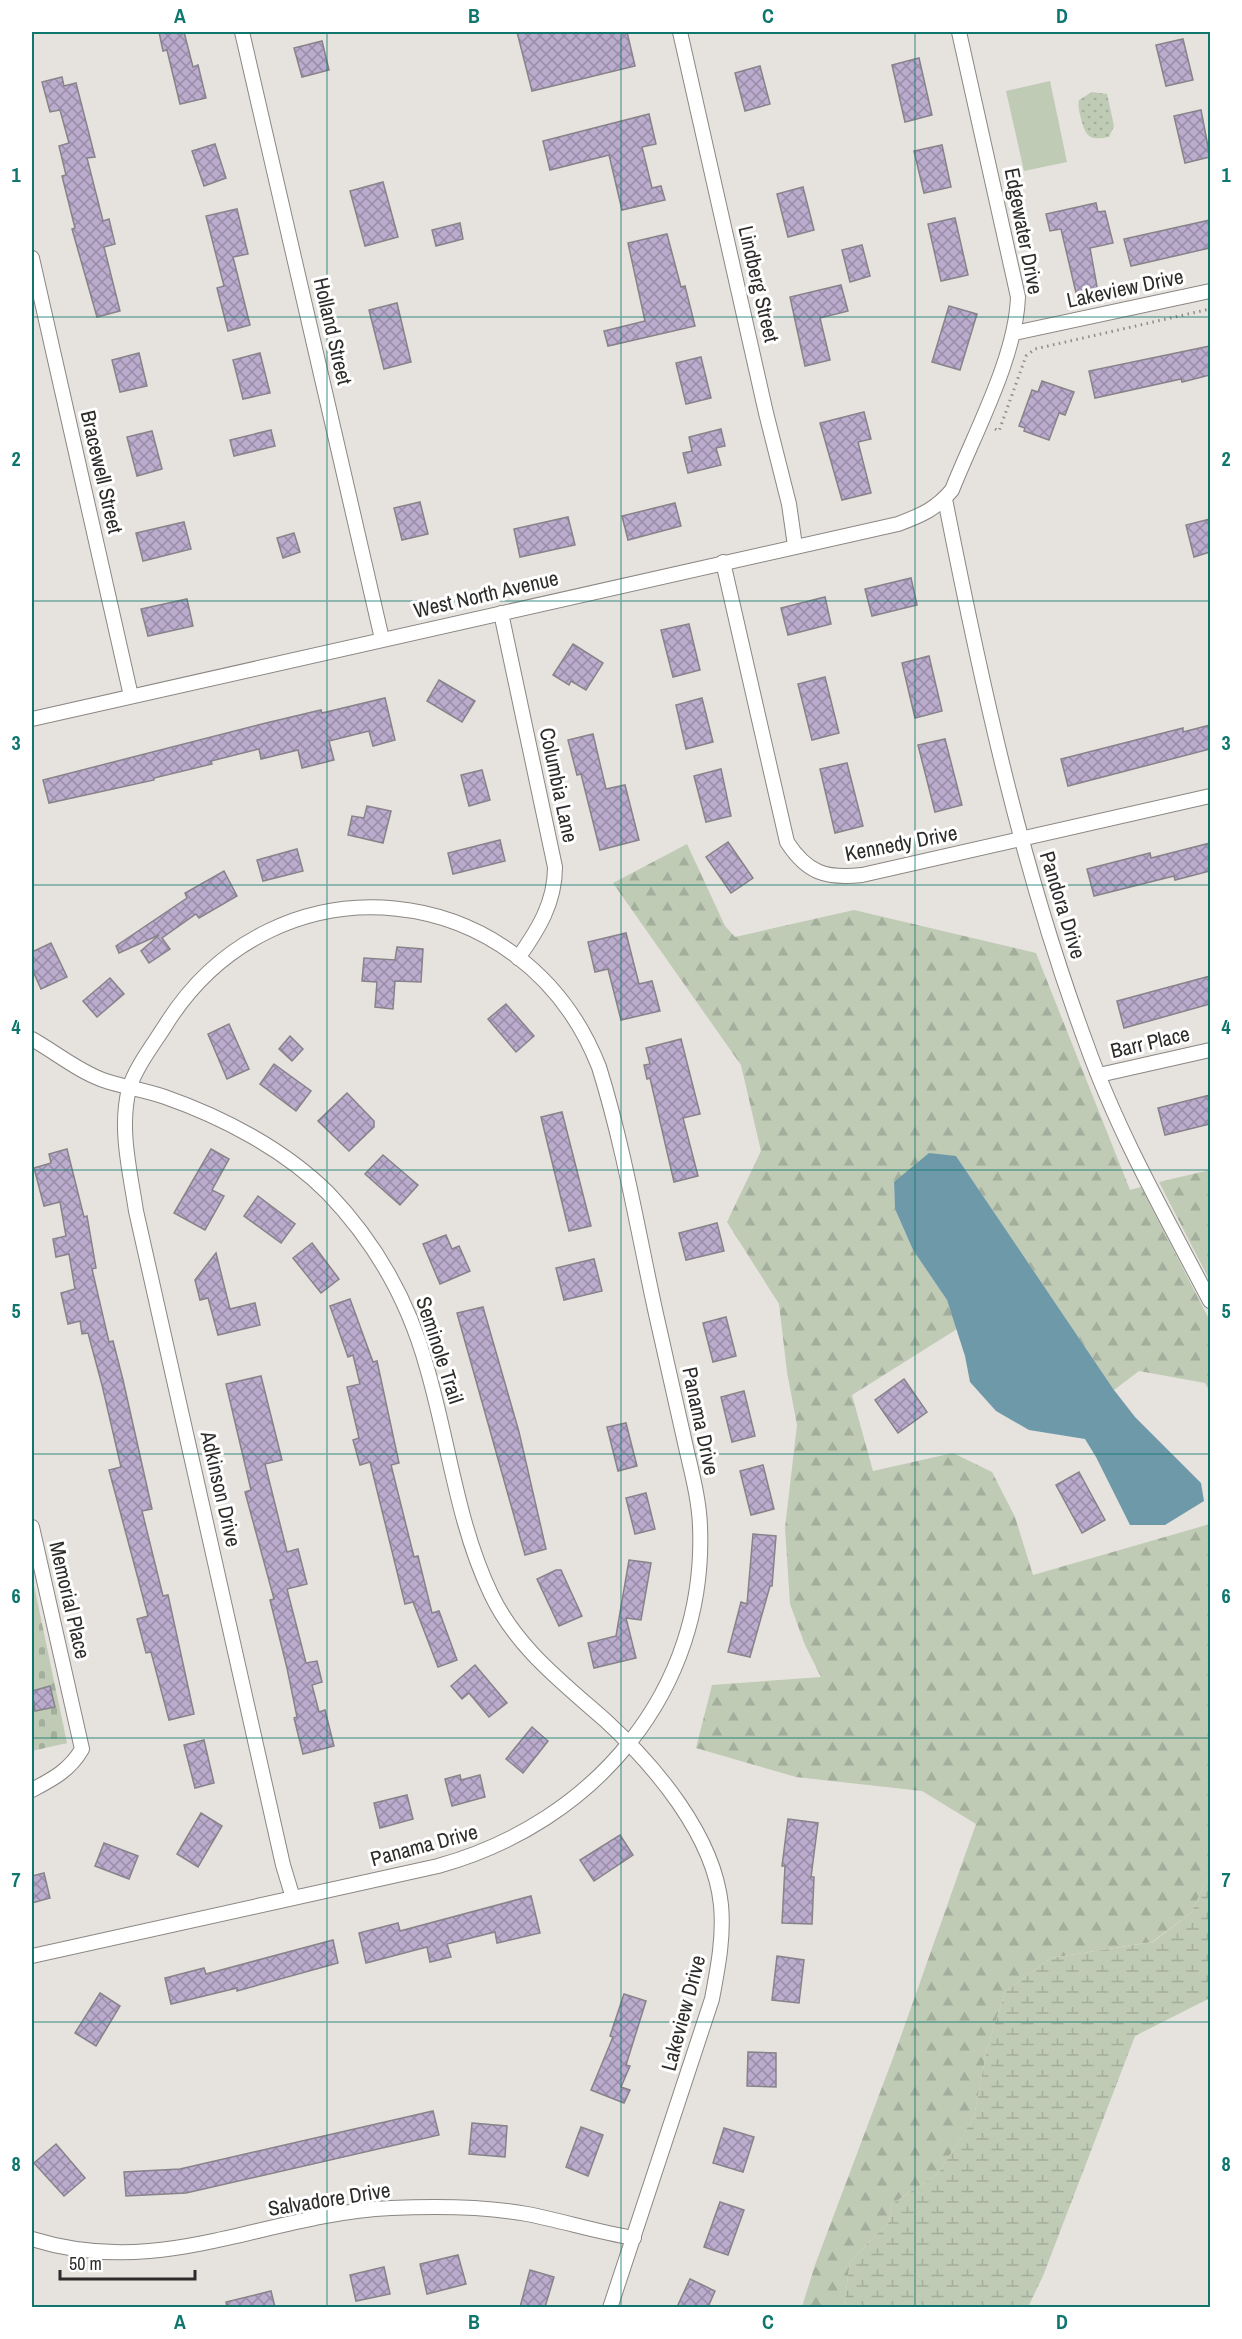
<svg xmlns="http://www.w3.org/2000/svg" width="1242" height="2339" font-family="'Archivo Narrow',sans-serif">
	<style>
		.grass { fill: #bfcbb5 }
		.forest { fill: url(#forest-firs) }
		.wetland { fill: url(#wetland-marsh) }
		.cemetery { fill: url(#cemetery-stones) }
		.park { fill: url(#park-dots) }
		.water { fill: #6e99a8 }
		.building { fill: url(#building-cross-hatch); stroke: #868389; stroke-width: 1.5 }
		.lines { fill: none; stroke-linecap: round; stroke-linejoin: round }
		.minor-casing { stroke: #8b8783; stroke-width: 16 }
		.path { stroke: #8e8c88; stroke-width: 3; stroke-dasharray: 1.5 4.5; stroke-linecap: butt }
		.minor { stroke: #fff; stroke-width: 14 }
		.grid { fill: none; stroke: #0f766e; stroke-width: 1.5; stroke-opacity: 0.55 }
		.labels { text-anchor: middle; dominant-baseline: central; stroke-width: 6; stroke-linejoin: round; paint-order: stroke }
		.street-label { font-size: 21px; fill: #2d2c2a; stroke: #fff }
		.neatline { fill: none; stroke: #0f766e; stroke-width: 2 }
		.grid-label { font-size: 20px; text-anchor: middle; font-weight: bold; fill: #0f766e }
	</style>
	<defs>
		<pattern id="forest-firs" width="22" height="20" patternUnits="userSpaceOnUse" patternTransform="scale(1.5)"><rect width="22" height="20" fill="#bfcbb5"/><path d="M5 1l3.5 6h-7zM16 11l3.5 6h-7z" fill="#a4ae9c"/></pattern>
		<pattern id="wetland-marsh" width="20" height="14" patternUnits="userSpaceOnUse" patternTransform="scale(1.5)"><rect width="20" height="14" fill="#bfcbb5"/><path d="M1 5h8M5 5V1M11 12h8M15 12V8" fill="none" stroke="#a4ae9c"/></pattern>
		<pattern id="cemetery-stones" width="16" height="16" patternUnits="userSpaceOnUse" patternTransform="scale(1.5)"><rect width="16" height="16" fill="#bfcbb5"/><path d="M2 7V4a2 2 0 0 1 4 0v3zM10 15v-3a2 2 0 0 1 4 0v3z" fill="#a4ae9c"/></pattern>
		<pattern id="park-dots" width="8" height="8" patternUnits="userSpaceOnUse" patternTransform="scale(1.5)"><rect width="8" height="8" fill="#bfcbb5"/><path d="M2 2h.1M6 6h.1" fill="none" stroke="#a4ae9c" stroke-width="1.8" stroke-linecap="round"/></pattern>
		<pattern id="building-cross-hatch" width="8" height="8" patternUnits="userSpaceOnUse" patternTransform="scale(1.5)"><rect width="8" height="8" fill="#bbabcd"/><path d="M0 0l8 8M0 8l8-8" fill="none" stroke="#988ba7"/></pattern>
	</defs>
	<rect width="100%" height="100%" fill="#e6e2dd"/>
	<polygon class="grass" points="1050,81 1067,162 1024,171 1006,91"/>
	<g class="forest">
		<polygon points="687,844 725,926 735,937 854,910 1036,953 1130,1190 1141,1187 1210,1321 1210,1392 1205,1383 1139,1371 1114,1390 956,1156 894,1182 895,1209 913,1250 947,1300 957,1329 852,1395 873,1471 953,1453 992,1472 1015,1517 1033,1575 1210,1524 1210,1873 1191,1913 1152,1942 1051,1958 1005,1992 987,2049 974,2117 938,2174 892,2204 889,2222 850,2261 844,2307 802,2307 815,2265 896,2050 976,1824 922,1791 796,1777 696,1748 712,1685 821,1677 805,1645 790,1604 785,1528 797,1425 787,1372 779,1304 727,1222 761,1151 741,1065 613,883"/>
		<polygon points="1210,1170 1210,1281 1159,1182"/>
	</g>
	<polygon class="wetland" points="1210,1873 1210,1998 1135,2036 1043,2276 1028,2307 844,2307 850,2261 889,2222 892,2204 938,2174 974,2117 987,2049 1005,1992 1051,1958 1153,1942 1191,1913"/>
	<polygon class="cemetery" points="32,1576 67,1743 32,1751"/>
	<path class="park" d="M1092 92 1107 94 1114 126 1109 137C1086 142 1085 133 1080 115 1079 109 1078 106 1079 100Z"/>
	<polygon class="water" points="929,1153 956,1156 1114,1390 1135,1417 1201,1483 1204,1501 1165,1525 1130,1525 1096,1457 1085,1439 1029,1430 996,1411 970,1382 965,1356 947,1300 913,1250 895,1209 894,1182"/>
	<g class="building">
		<polygon points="159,32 184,32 193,67 198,65 206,98 180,104 167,50 163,51"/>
		<polygon points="517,32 627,32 635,66 532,91"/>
		<polygon points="1183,39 1193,80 1166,86 1156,45"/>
		<polygon points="322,41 329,70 302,77 294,48"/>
		<polygon points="919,58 932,115 905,122 892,65"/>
		<polygon points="760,66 770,104 745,111 735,73"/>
		<polygon points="62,77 64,86 76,83 95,157 87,158 103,221 109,219 115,244 104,247 120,311 97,317 72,229 75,228 62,176 66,175 59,146 69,143 60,110 50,112 42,82"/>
		<polygon points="1201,110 1210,157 1185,163 1174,116"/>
		<polygon points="649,114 656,144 642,147 652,188 661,186 665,200 622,210 609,155 550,170 543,141"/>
		<polygon points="215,144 226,178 204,186 192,151"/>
		<polygon points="942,145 951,187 924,193 914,151"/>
		<polygon points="383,182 398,237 365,246 350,191"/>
		<polygon points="803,187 814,230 788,237 777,194"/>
		<polygon points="1096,203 1098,212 1105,211 1113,243 1090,248 1098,292 1077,297 1061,229 1050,231 1046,214"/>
		<polygon points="237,209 248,254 233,257 250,325 228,331 217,288 224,286 206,216"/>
		<polygon points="955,218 968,275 941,281 928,224"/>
		<polygon points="1210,220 1210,248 1131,266 1124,239"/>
		<polygon points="460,223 463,239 436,246 432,230"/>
		<polygon points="667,234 681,287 685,286 695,326 608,346 604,331 645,321 628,243"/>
		<polygon points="862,245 870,276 850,282 842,250"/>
		<polygon points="841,285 848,311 820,318 830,360 805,366 790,297"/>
		<polygon points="397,303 411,362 384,369 369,310"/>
		<polygon points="949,306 977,314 960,370 932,362"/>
		<polygon points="1210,346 1210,375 1182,382 1181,379 1095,398 1089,371"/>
		<polygon points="139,353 147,386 120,392 112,360"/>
		<polygon points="260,353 270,393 243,399 233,360"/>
		<polygon points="701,357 711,398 686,404 676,363"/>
		<polygon points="1042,381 1074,392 1065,415 1059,413 1049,440 1024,431 1025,428 1019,426 1032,390 1038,392"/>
		<polygon points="864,412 871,439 858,442 871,493 842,500 820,423"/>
		<polygon points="721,429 725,446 716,448 721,465 688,473 683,453 692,451 689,437"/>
		<polygon points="271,430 275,446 234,456 230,440"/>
		<polygon points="152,431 162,469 137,476 127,437"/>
		<polygon points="420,502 428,534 402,540 394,508"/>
		<polygon points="675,503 681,526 628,540 622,516"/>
		<polygon points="568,517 575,545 520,557 514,529"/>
		<polygon points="1210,519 1210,552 1194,557 1186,525"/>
		<polygon points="184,522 191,549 143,561 136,533"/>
		<polygon points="294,533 300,552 283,558 277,538"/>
		<polygon points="911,578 917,605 872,616 865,589"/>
		<polygon points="825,597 831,624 788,635 781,608"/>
		<polygon points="187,599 193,626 148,636 141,609"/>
		<polygon points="689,624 700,670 673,677 661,630"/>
		<polygon points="573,644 603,663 586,690 571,681 569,685 553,675"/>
		<polygon points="929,656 942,711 915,718 902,663"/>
		<polygon points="825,677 839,733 812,740 798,684"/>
		<polygon points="439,680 475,701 462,722 427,701"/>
		<polygon points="385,698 395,740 373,746 369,731 329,741 334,760 302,768 298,750 261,759 259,749 211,761 212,764 154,778 154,780 49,803 43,780 266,723 321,710 322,713"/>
		<polygon points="702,698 713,742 686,749 676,705"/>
		<polygon points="1210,725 1210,749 1068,786 1061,759 1183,728 1183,732"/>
		<polygon points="593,734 606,789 625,785 639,840 600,850 581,774 577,775 568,740"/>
		<polygon points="945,739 962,805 935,812 918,745"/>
		<polygon points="847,763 863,826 835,833 820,769"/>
		<polygon points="721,769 731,816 706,822 694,776"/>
		<polygon points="482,770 490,800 469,806 461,775"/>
		<polygon points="367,806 391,811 383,843 348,835 352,816 364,818"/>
		<polygon points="500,840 505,861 453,874 448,853"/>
		<polygon points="728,842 753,878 731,893 706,857"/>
		<polygon points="1210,843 1210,871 1175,880 1174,876 1094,896 1087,869 1150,853 1151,858"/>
		<polygon points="297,849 303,871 263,881 257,860"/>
		<polygon points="224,871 237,896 199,918 196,914 162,938 170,949 149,963 141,951 159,935 119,953 116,946 187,898 185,893"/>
		<polygon points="626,933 639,984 652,981 660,1011 621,1020 608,969 595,972 588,942"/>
		<polygon points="51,943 67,977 41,989 32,969 32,952"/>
		<polygon points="397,947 423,949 421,982 395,981 393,1009 375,1007 377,982 362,981 364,958 395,960"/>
		<polygon points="1210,976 1210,1004 1124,1028 1117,1001"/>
		<polygon points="110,978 124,994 97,1017 83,1001"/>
		<polygon points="506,1004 534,1036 516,1052 488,1019"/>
		<polygon points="229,1024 249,1069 227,1079 208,1034"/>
		<polygon points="290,1036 303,1049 292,1061 279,1049"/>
		<polygon points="681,1039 700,1114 683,1118 698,1176 674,1182 650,1078 647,1079 644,1065 650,1064 646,1048"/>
		<polygon points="274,1064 311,1091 296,1111 260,1084"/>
		<polygon points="347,1093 374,1121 374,1127 349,1151 318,1121"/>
		<polygon points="1210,1095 1210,1124 1165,1135 1158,1108"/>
		<polygon points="562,1112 591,1226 569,1231 541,1117"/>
		<polygon points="67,1149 84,1217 87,1216 96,1268 92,1269 109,1342 113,1341 123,1380 152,1509 142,1511 163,1596 168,1595 194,1714 169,1720 151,1652 146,1653 137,1619 148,1616 109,1470 121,1467 102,1385 88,1333 82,1334 80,1321 68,1324 61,1293 75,1289 69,1254 56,1257 53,1239 66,1236 60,1202 44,1206 34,1168 51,1163 49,1154"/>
		<polygon points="211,1149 229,1159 212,1190 224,1196 205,1230 174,1213"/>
		<polygon points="383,1155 418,1185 400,1205 365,1174"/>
		<polygon points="258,1196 295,1224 281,1243 244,1216"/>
		<polygon points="717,1223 724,1251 686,1260 679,1233"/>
		<polygon points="446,1235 452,1249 459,1246 470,1271 440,1284 423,1244"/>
		<polygon points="312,1243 339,1279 321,1293 293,1258"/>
		<polygon points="216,1253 230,1309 255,1303 260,1325 218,1335 208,1298 200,1300 195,1280"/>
		<polygon points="594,1259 602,1291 564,1300 556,1268"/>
		<polygon points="350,1299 373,1362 377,1361 399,1463 391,1465 414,1557 418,1556 432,1613 439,1611 457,1660 438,1667 413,1602 405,1604 370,1462 360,1465 353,1440 359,1438 347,1387 360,1384 353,1355 348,1357 330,1306"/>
		<polygon points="483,1307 519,1432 546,1549 525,1555 457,1313"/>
		<polygon points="726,1317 736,1356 713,1362 703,1323"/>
		<polygon points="261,1376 282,1460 265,1464 287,1552 298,1549 307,1584 287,1589 306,1663 317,1661 322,1682 312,1685 319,1712 325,1710 334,1746 303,1754 294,1718 297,1717 287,1668 270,1600 274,1599 245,1492 251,1490 226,1384"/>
		<polygon points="904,1379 927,1412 898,1433 875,1400"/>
		<polygon points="744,1391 755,1436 732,1442 721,1397"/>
		<polygon points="626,1423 637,1466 618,1471 607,1427"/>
		<polygon points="763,1465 774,1509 751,1515 740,1471"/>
		<polygon points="1079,1472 1105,1520 1082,1533 1056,1485"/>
		<polygon points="646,1493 655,1529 635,1534 626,1498"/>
		<polygon points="753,1534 776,1536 772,1586 770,1586 750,1657 728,1652 741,1602 747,1604"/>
		<polygon points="629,1560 651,1563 641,1620 626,1618 636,1658 594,1668 588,1643 616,1636"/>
		<polygon points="556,1570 561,1570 582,1616 559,1626 537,1579"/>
		<polygon points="475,1665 507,1703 489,1717 469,1693 462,1699 451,1686"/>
		<polygon points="50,1686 55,1707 35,1711 32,1691"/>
		<polygon points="532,1727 548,1741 523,1773 506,1759"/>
		<polygon points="204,1740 214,1783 195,1788 184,1745"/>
		<polygon points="460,1775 461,1780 480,1775 485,1797 452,1806 445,1779"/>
		<polygon points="407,1795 413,1819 380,1828 374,1803"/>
		<polygon points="201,1813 222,1826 198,1867 177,1854"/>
		<polygon points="788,1819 818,1823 811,1877 814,1877 812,1924 782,1923 785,1866 782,1866"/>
		<polygon points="620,1835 633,1855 594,1881 580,1860"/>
		<polygon points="104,1843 138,1856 129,1879 95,1866"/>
		<polygon points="44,1873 50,1898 32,1903 32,1876"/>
		<polygon points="531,1896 540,1933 497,1943 495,1932 447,1944 451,1957 430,1962 427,1947 366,1963 359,1933 398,1923 400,1931"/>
		<polygon points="333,1940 338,1963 237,1991 237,1988 171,2004 165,1978 204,1968 206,1974"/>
		<polygon points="777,1956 804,1960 799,2003 772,2000"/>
		<polygon points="100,1993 120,2006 96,2046 75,2033"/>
		<polygon points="624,1994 646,2001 626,2065 630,2066 621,2087 630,2090 624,2103 591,2090 613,2037 610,2036"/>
		<polygon points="748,2052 776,2053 776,2087 747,2086"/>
		<polygon points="433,2111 439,2135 186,2193 126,2196 124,2172 180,2169"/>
		<polygon points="472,2123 507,2126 505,2157 469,2154"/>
		<polygon points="581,2127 603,2135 588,2176 566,2167"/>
		<polygon points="724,2128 754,2137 743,2172 713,2163"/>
		<polygon points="56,2144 85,2178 64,2196 34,2163"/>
		<polygon points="720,2202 744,2210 728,2255 704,2247"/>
		<polygon points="458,2255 466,2284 427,2294 420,2264"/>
		<polygon points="384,2267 390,2294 356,2301 350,2275"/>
		<polygon points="530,2270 554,2277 545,2307 520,2307"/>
		<polygon points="690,2279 715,2291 708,2307 677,2307"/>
		<polygon points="271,2291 275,2307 227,2307 226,2302"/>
	</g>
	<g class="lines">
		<defs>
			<g id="minor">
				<polyline points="242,32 382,639"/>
				<polyline points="680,32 766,413 789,504 795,546"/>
				<polyline points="32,258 131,696"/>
				<polyline points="1014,333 1210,291"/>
				<path d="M945 499C981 682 1021 867 1086 1043 1118 1133 1166 1217 1210 1301"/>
				<path d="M723 562 787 842C807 873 826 879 862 875L1210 796"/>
				<path d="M501 613 555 867C555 903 538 930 518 958"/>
				<path d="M32 719 898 524C922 515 936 509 952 490 975 432 1016 357 1018 297L959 32"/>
				<path d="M32 1039C55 1052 78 1071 103 1080 123 1087 145 1090 165 1097 222 1117 284 1149 328 1193 375 1242 409 1302 427 1368 449 1443 457 1523 491 1594 516 1647 562 1682 605 1720 654 1765 714 1835 721 1905 724 1937 718 1967 712 1999L610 2308"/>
				<polyline points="1099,1075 1210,1050"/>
				<path d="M32 1527 82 1749C70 1770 53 1779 32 1790"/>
				<path d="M32 1956 438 1866C594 1823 707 1691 700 1526 699 1498 691 1470 685 1443 675 1400 666 1357 656 1314 638 1232 624 1147 599 1067 524 875 274 850 165 1026 153 1045 135 1068 129 1089 119 1129 130 1171 136 1211L283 1865 293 1898"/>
				<path d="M32 2239C163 2280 264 2214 391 2208 435 2206 483 2206 527 2214 563 2221 597 2232 634 2238"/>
			</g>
		</defs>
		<use href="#minor" class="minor-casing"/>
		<polyline class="path" points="995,429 999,431 1026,356 1035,349 1210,309"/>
		<use href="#minor" class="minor"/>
	</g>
	<path class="grid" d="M327 32V2308M621 32V2308M915 32V2308M32 317H1210M32 601H1210M32 885H1210M32 1170H1210M32 1454H1210M32 1738H1210M32 2022H1210"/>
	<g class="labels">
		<g class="street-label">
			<text transform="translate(1024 231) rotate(79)">Edgewater Drive</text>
			<text transform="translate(759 284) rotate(77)">Lindberg Street</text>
			<text transform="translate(1125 288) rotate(-12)">Lakeview Drive</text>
			<text transform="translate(333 331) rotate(77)">Holland Street</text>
			<text transform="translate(102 472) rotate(77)">Bracewell Street</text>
			<text transform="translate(486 594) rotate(-13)">West North Avenue</text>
			<text transform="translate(559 785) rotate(78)">Columbia Lane</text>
			<text transform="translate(901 843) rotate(-11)">Kennedy Drive</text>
			<text transform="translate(1063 905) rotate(73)">Pandora Drive</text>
			<text transform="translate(1150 1042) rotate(-13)">Barr Place</text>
			<text transform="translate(440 1350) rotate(72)">Seminole Trail</text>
			<text transform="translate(701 1421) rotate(78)">Panama Drive</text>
			<text transform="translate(221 1489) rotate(77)">Adkinson Drive</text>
			<text transform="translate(70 1600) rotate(77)">Memorial Place</text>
			<text transform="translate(424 1845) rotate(-15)">Panama Drive</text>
			<text transform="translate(683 2013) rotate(-75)">Lakeview Drive</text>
			<text transform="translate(329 2199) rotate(-9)">Salvadore Drive</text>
		</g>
	</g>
	<rect width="1242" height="2339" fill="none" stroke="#ffffff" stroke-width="66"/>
	<path d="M60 2270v9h135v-9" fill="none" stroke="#2d2c2a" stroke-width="3"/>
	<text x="69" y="2270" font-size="18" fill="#2d2c2a" stroke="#ffffff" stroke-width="4.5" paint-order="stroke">50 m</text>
	<rect x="33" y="33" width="1176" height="2273" class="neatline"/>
	<g class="grid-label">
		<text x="180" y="23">A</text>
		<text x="474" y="23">B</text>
		<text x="768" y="23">C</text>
		<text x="1062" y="23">D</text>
		<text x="16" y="182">1</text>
		<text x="1226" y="182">1</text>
		<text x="16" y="466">2</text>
		<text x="1226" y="466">2</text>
		<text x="16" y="750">3</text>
		<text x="1226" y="750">3</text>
		<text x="16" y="1034">4</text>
		<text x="1226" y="1034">4</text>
		<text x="16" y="1318">5</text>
		<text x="1226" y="1318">5</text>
		<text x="16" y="1603">6</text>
		<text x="1226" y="1603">6</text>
		<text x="16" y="1887">7</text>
		<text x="1226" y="1887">7</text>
		<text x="16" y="2171">8</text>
		<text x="1226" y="2171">8</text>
		<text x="180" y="2329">A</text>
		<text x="474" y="2329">B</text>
		<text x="768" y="2329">C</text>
		<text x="1062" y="2329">D</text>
	</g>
</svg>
